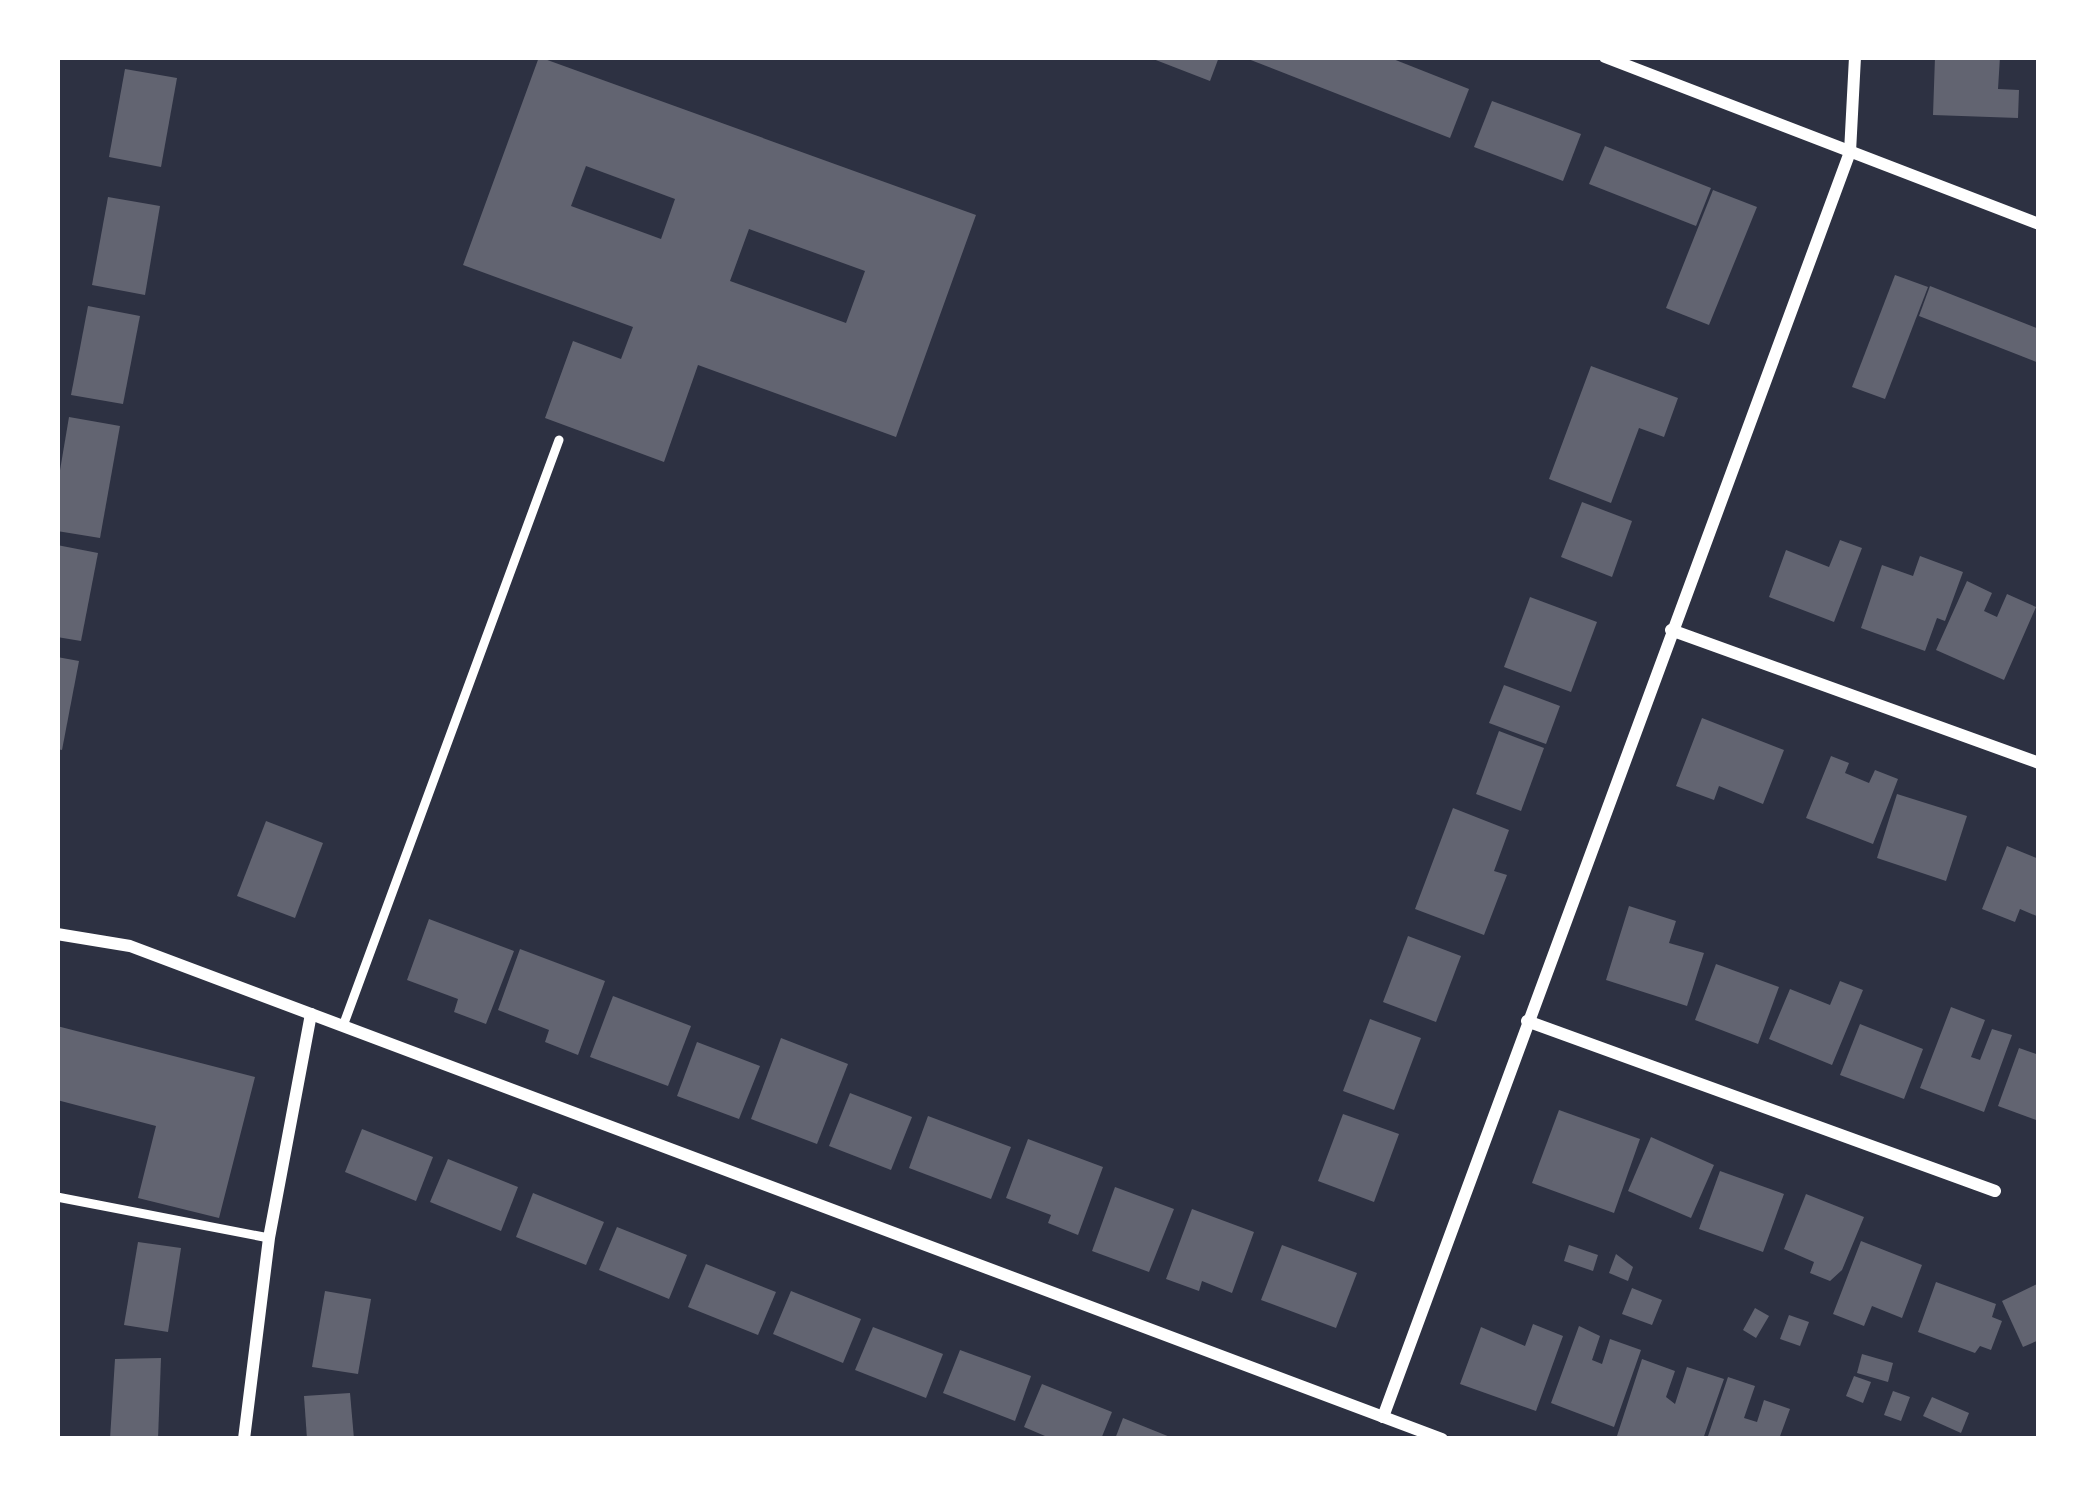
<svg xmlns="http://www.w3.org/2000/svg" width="2096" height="1496" font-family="'Open Sans',sans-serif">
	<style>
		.building { fill: #626471; fill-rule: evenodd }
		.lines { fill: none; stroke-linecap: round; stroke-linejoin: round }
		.service { stroke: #fff; stroke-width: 9 }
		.minor { stroke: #fff; stroke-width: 12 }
	</style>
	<rect width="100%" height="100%" fill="#2d3142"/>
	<g class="building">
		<path d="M539 57 976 215 896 437 698 365 664 462 545 418 573 341 621 359 633 327 463 265ZM586 166 675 199 661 239 571 206ZM749 229 865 271 846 323 730 281Z"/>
		<polygon points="1148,57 1219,57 1210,81"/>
		<polygon points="1243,57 1388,57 1469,89 1450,138"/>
		<polygon points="1935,57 2000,57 1998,89 2019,90 2018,118 1933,115"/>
		<polygon points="125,69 177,78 161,167 109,157"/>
		<polygon points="1492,101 1581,134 1563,181 1474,147"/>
		<polygon points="1605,146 1711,188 1696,226 1589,184"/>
		<polygon points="1713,190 1757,207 1709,325 1666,308"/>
		<polygon points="108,197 160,206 145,295 92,285"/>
		<polygon points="1895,275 1928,287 1885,399 1852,387"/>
		<polygon points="1930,286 2039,329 2039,363 1919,316"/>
		<polygon points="88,306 140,316 123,404 71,395"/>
		<polygon points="1591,366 1678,398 1664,437 1639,428 1611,503 1549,479"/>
		<polygon points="69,417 120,426 100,538 57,531 57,488"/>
		<polygon points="1582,502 1632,521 1612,577 1561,557"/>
		<polygon points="1840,540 1862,548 1834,622 1769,597 1786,550 1829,567"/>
		<polygon points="57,545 98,553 81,641 57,637"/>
		<polygon points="1920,556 1963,572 1945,621 1937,618 1925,651 1861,628 1882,565 1913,576"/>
		<polygon points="1967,581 1992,593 1984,611 1997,617 2007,594 2036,607 2004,680 1936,650"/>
		<polygon points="1530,597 1597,622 1571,692 1504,667"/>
		<polygon points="57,657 79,661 62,750 57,749"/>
		<polygon points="1504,685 1560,706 1546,744 1489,723"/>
		<polygon points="1702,718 1784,750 1763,804 1719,786 1714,800 1676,786"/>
		<polygon points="1499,731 1544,748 1521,811 1476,794"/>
		<polygon points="1831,756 1849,763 1845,773 1869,783 1875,770 1898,779 1873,844 1806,818"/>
		<polygon points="1897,794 1967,816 1946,881 1877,858"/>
		<polygon points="1453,808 1509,830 1494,871 1507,875 1484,935 1415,909"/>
		<polygon points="266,821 323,843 295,918 237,896"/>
		<polygon points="2007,846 2039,859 2039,917 2020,909 2015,922 1982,909"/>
		<polygon points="1629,906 1676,921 1669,943 1704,953 1687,1006 1606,980"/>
		<polygon points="429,919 514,951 486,1024 454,1012 458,999 407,980"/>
		<polygon points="1408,936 1461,956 1436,1022 1383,1002"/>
		<polygon points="520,949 605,981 578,1055 545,1042 549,1030 498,1010"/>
		<polygon points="1716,964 1779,987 1758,1044 1695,1020"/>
		<polygon points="1840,981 1863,990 1832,1065 1769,1039 1790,989 1830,1005"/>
		<polygon points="613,996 691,1026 668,1086 590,1057"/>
		<polygon points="1951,1007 1985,1020 1971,1057 1980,1060 1992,1029 2012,1035 1984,1112 1920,1088"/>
		<polygon points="1370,1019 1421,1038 1394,1110 1343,1091"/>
		<polygon points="1860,1024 1923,1049 1904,1099 1840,1075"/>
		<polygon points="57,1026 255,1077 219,1218 138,1198 156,1126 57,1100"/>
		<polygon points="781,1038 848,1064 817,1144 751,1119"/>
		<polygon points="697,1042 760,1066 739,1119 677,1096"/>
		<polygon points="2019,1048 2039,1055 2039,1121 1998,1106"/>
		<polygon points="850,1093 912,1117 891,1170 829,1146"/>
		<polygon points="1559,1110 1640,1139 1614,1213 1532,1183"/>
		<polygon points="1343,1114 1399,1134 1374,1202 1318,1181"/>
		<polygon points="928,1116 1011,1147 991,1199 909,1168"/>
		<polygon points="362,1129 433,1157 416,1201 345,1172"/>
		<polygon points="1651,1137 1714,1165 1691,1218 1628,1191"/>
		<polygon points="1028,1139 1103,1167 1078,1235 1048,1223 1051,1215 1006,1198"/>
		<polygon points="448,1159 518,1187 501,1231 430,1202"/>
		<polygon points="1720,1171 1784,1194 1763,1252 1699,1229"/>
		<polygon points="1115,1187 1174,1209 1149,1272 1092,1251"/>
		<polygon points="533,1193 604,1222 586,1265 516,1237"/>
		<polygon points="1806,1194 1864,1217 1842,1270 1830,1281 1810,1273 1814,1262 1784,1249"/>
		<polygon points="1192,1209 1254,1232 1232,1293 1202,1281 1199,1291 1166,1279"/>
		<polygon points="617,1227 687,1255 669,1299 599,1270"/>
		<polygon points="1861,1241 1922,1265 1902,1318 1872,1306 1864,1326 1833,1314"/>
		<polygon points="138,1242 181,1248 168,1332 124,1325"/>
		<polygon points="1282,1245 1357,1273 1336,1328 1261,1300"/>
		<polygon points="1569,1245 1598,1255 1593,1271 1564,1261"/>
		<polygon points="1616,1254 1633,1267 1628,1281 1609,1273"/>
		<polygon points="706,1264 776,1292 758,1335 688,1307"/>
		<polygon points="1936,1282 1996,1304 1992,1317 2002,1321 1991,1350 1980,1346 1975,1353 1918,1332"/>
		<polygon points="2039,1283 2039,1340 2023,1347 2002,1301"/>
		<polygon points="1632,1288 1662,1300 1652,1325 1622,1314"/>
		<polygon points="325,1291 371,1299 358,1374 312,1367"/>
		<polygon points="791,1291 861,1319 843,1363 773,1334"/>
		<polygon points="1755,1308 1769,1316 1756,1338 1743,1330"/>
		<polygon points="1789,1315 1809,1322 1800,1346 1780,1339"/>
		<polygon points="1533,1324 1563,1336 1536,1411 1460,1384 1481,1327 1525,1346"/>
		<polygon points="1579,1326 1600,1336 1592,1360 1602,1364 1610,1339 1641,1350 1614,1427 1551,1403"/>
		<polygon points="873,1327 943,1354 926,1398 855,1370"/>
		<polygon points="960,1350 1031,1376 1015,1421 943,1393"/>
		<polygon points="1862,1354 1893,1363 1888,1382 1857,1373"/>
		<polygon points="161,1358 158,1439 110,1439 115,1359"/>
		<polygon points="1642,1359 1675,1371 1666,1397 1675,1404 1687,1367 1724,1379 1703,1439 1616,1439"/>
		<polygon points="1854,1376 1871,1382 1863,1403 1846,1396"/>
		<polygon points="1728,1377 1755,1386 1744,1418 1757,1422 1764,1400 1790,1409 1779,1439 1707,1439"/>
		<polygon points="1042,1384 1112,1412 1101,1439 1052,1439 1024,1427"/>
		<polygon points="1893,1391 1910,1397 1901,1421 1884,1415"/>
		<polygon points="350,1393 354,1439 307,1439 304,1396"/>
		<polygon points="1932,1397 1969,1413 1961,1433 1923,1416"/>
		<polygon points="1123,1418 1175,1439 1115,1439"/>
	</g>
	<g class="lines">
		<g class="service">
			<polyline points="343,1026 559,440"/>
			<polyline points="57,1197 269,1238"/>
		</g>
		<g class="minor">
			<polyline points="1605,57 2039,224"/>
			<polyline points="1671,630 2039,763"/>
			<polyline points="57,934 130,946 1442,1439"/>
			<polyline points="1527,1021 1995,1191"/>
			<polyline points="1383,1417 1850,152 1855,57"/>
			<polyline points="244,1439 269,1238 311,1014"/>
		</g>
	</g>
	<rect width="2096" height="1496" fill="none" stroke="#ffffff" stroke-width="120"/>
</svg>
